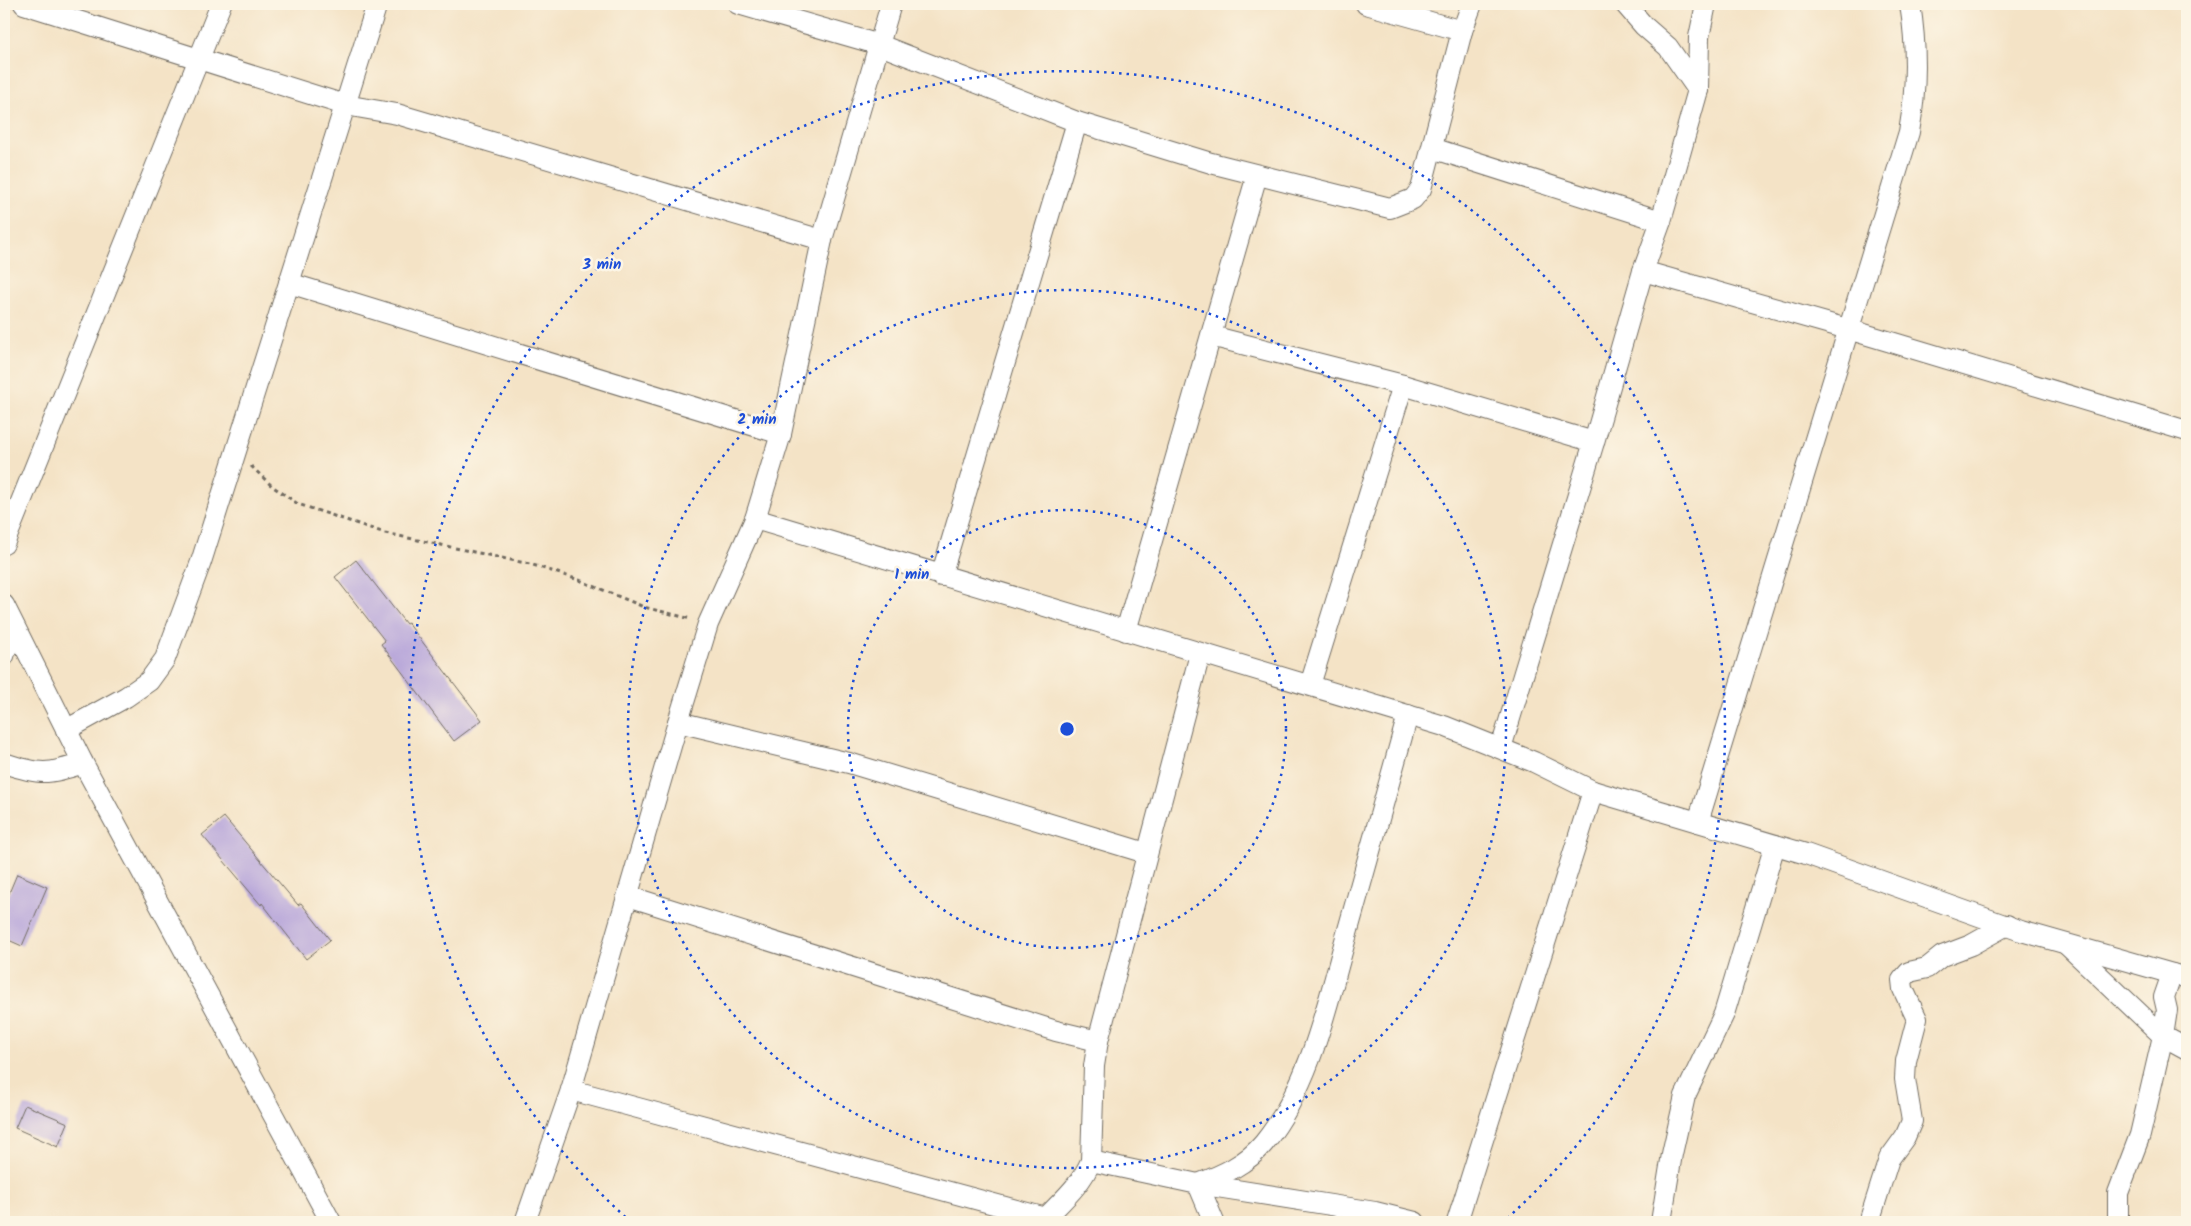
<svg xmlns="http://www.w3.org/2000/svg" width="2191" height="1226" font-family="Kalam,sans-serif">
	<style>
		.building { fill: #baa9da }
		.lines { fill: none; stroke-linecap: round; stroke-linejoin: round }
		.minor-casing { stroke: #716b61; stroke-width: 22 }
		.path { stroke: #716b61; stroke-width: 3; stroke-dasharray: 4 4; stroke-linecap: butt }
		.minor { stroke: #fff; stroke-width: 20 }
		.ring { fill: none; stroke: #1d4ed8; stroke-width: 2.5; stroke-dasharray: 2.5 5 }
		.centre { fill: #1d4ed8; stroke: #fcf5e5; stroke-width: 2.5 }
		.ring-label { font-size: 15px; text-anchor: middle; font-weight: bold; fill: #1d4ed8; stroke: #fcf5e5; stroke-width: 5; stroke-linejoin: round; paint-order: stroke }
	</style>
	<rect width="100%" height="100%" fill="#fcf5e5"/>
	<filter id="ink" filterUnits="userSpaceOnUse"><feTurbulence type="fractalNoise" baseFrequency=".02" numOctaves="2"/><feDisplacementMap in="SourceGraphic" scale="10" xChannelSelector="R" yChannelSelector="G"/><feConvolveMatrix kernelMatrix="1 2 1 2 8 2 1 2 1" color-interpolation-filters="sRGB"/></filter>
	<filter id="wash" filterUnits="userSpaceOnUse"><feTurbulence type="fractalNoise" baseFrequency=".0096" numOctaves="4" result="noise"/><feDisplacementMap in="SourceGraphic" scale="20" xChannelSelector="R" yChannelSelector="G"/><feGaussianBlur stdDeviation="1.12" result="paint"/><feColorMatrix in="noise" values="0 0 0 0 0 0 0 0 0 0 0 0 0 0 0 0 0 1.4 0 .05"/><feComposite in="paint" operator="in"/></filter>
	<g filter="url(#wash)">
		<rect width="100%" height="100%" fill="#f4e3c6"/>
		<g id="blocks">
			<g class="building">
				<polygon points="356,560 406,624 408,623 482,720 454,741 381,644 385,641 335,577"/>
				<polygon points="224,817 298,905 301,903 330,940 306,959 262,903 261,905 202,835"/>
				<polygon points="17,874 47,887 22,946 4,938 4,905"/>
				<polygon points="25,1105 68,1123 58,1147 15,1128"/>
			</g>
		</g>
	</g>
	<g filter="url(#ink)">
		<use href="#blocks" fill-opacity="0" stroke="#716b61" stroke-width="1"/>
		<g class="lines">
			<defs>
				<g id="minor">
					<polyline points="24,4 345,105 397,114 822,240"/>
					<polyline points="738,4 880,45 1077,122 1211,163 1390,208 1413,199 1421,189 1462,31 1472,4"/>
					<polyline points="1366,4 1462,31"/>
					<polyline points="1625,4 1644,26 1668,47 1698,90"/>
					<polyline points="1432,148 1661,221"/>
					<polyline points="1643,271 1851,330 2187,431"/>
					<polyline points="289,283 781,434"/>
					<polyline points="1211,336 1403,385 1594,442"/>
					<polyline points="755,519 1444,726 1534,762 1593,791 1806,854 2021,931 2187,978"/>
					<polyline points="4,544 221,4"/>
					<polyline points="941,576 1077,122"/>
					<polyline points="4,605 83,763 331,1222"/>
					<polyline points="1126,631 1257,175"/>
					<polyline points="4,656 14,626"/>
					<polyline points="1310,685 1403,385"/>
					<polyline points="678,722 849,763 1146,853"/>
					<polyline points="66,730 126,697 149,681 165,659 201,562 377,4"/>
					<polyline points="1501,748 1594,442 1643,271 1661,221 1698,90 1699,37 1706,4"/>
					<path d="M4 763C40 775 48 775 83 763"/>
					<path d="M1698 822 1909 132C1917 88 1917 48 1910 4"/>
					<polyline points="628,896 1056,1031 1098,1041"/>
					<polyline points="2067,945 2163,1036 2187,1049"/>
					<polyline points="571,1090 1046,1218"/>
					<polyline points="1091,1161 1198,1184 1375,1212 1415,1222"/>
					<polyline points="525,1222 571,1090 678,722 708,624 755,519 781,434 822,240 891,4"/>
					<path d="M1042 1222C1060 1202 1080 1187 1091 1161L1094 1066 1098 1041 1200 654"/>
					<path d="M1214 1222 1198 1184C1222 1175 1247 1164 1264 1143 1311 1085 1328 1001 1348 930 1368 859 1388 787 1408 715"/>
					<polyline points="1457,1222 1593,791"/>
					<polyline points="1661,1222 1672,1154 1685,1096 1724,1014 1775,845"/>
					<polyline points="1869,1222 1889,1159 1905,1137 1912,1121 1905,1079 1906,1061 1917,1019 1903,989 1902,980 1909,972 1927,968 1942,956 1971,945 2007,925"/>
					<polyline points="2118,1222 2118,1193 2140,1135 2163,1036 2167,1010 2164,997 2172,974"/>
				</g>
			</defs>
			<use href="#minor" class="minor-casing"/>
			<polyline class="path" points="251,466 272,486 298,504 385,533 530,564 579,580 644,607 691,619"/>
			<use href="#minor" class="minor"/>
		</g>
	</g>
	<g class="ring">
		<circle cx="1067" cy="729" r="219"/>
		<circle cx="1067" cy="729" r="439"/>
		<path d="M631 1222A658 658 0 1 1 1503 1222"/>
	</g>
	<circle cx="1067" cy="729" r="8" class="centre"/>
	<g class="ring-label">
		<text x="602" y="269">3 min</text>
		<text x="757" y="424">2 min</text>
		<text x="912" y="579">1 min</text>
	</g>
	<rect width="2191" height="1226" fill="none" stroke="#fcf5e5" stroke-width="20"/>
</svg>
